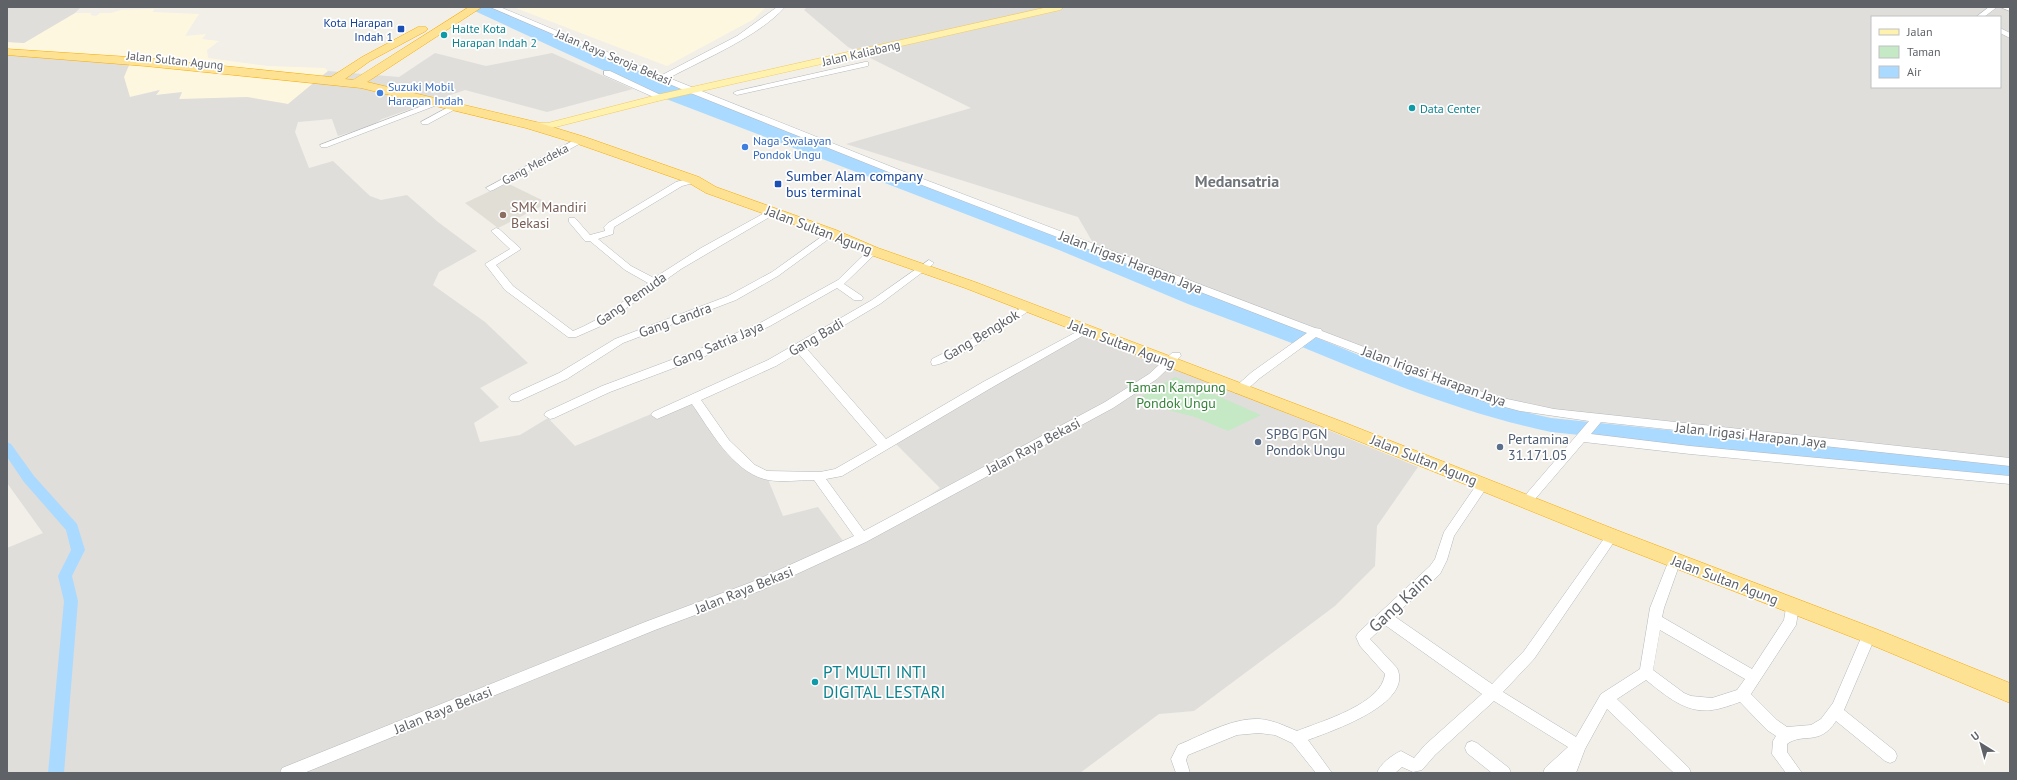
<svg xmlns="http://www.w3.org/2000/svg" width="2017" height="780" font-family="'PT Sans',sans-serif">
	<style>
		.commercial { fill: #fef7e0 }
		.industrial { fill: #e0deda; fill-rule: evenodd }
		.education { fill: #e1ded6 }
		.green { fill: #c5e8c5 }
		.water { fill: #aadaff }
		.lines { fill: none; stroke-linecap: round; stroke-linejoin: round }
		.canal { fill: #aadaff; fill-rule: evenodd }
		.river { fill: #aadaff; fill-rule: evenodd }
		.minor-casing { stroke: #b5b8bc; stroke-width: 1 }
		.major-casing { stroke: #f2c960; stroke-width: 1 }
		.highway-casing { stroke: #f9ab00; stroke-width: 1 }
		.minor { fill: #fff; fill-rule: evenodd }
		.major { fill: #fff2af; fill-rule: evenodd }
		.highway { fill: #fde293; fill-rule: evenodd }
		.transit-dot { fill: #1a4fb4; stroke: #fff; stroke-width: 1.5 }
		.culture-dot { fill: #0f9aa8; stroke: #fff; stroke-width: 1.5 }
		.shop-dot { fill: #3f7fe0; stroke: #fff; stroke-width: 1.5 }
		.education-dot { fill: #8d6e63; stroke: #fff; stroke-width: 1.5 }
		.service-dot { fill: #5c6f8a; stroke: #fff; stroke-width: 1.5 }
		.labels { text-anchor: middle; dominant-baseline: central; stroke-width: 3.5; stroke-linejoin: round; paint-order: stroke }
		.far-transit-label { font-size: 12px; fill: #164399; stroke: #fff; text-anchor: end }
		.far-culture-label { font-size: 12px; fill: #0d838f; stroke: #fff; text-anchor: start }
		.far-street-label { font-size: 12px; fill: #5f6368; stroke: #fff }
		.far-shop-label { font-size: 12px; fill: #366cbe; stroke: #fff; text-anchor: start }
		.transit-label { font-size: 14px; fill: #164399; stroke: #fff; text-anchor: start }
		.education-label { font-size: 14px; fill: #785e54; stroke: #fff; text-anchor: start }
		.street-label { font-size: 14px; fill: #5f6368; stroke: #fff }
		.park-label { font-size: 14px; fill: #348238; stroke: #fff }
		.service-label { font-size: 14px; fill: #4e5e75; stroke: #fff; text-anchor: start }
		.quarter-label { font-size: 16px; font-weight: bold; fill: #70757a; stroke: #fff }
		.near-street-label { font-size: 17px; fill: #5f6368; stroke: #fff }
		.near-culture-label { font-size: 17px; fill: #0d838f; stroke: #fff; text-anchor: start }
	</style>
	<rect width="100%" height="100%" fill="#f1efe8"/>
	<g class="commercial">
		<polygon points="513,7 766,7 754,19 667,66"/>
		<polygon points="154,9 153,12 199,14 185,36 206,34 202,39 219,41 207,50 208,58 268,66 325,68 328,71 288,104 247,97 179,100 182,93 156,95 159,90 129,97 124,77 129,63 7,55 7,42 24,43 75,13 92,13 90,15 96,16 100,13 111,13 121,10"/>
	</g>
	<g class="industrial">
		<polygon points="7,7 81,7 75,13 24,43 7,42"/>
		<path d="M807 7H2010V462L1598 418 1490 399 1096 248 1078 217 846 144 971 108 848 47 804 10ZM1872 17H2000V87H1872Z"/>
		<polygon points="435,53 486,66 552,53 633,89 547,112 465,90 382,119 371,126 338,136 332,119 298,122 295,132 309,168 333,161 370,196 381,200 407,195 438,222 477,251 439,272 433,285 485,322 528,363 480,388 499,407 474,423 480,442 520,435 548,418 575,446 687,399 740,463 767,477 783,516 818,507 846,545 895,519 940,488 891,439 1086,331 1418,467 1377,526 1375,566 1335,606 1194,711 1159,714 1080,773 7,773 7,548 43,533 7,483 7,55 130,63 124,77 130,97 160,90 156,95 182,92 179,99 247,97 288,104 328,71 399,77"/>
	</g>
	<polygon class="education" points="507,183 548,203 498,228 465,203"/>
	<polygon class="green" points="1175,377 1261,415 1228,431 1195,417 1160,408 1142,396"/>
	<polygon class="water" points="466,7 494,7 691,90 1317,331 1297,345 1188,304 1059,250 661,97"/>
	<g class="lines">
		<polygon class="canal" points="7,442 11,444 34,476 77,524 85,550 72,576 78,601 64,773 48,773 64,601 58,576 71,550 66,530 24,482 7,457"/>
		<path class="river" d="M1285 327C1321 337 1356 355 1390 368 1443 389 1496 406 1551 418L2010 465V481L1551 432C1456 412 1368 374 1278 337L1276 333 1278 329Z"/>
		<defs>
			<g id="minor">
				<path d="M490 7H500L662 75 737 36 777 7H785C758 37 704 59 669 78L902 171 1315 328 1321 329 1322 331 1493 396 1554 409 2010 458V466L1601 422 1591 434 1690 446 2010 476V484L1690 454 1584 442 1536 498H1528L1526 495 1528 492 1589 421 1520 411 1486 402 1316 337 1260 378 1243 393H1235L1234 390 1235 387 1252 372 1307 333 896 175 688 92Z"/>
				<polygon points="1989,7 1997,7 1984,17 1976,17"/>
				<polygon points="2000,7 2010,7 2010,11"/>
				<polygon points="2000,28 2010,33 2010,38 2000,33"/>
				<polygon points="865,62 868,62 868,66 737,95 733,93 737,91"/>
				<polygon points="604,71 610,71 665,97 658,99 604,75"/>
				<polygon points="438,100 445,102 327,147 321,147 320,145"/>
				<polygon points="454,104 460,104 461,106 428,124 422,124 421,122"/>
				<polygon points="580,137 583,138 583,142 493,190 490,191 486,188"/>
				<path d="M694 177 697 178V182L682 186 614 227 613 234 598 239 631 266 654 278 701 248 770 210 773 209 778 212 681 269 601 326 576 337H568L505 290 485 264 510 249 491 231 496 228 499 229 521 249 496 265 513 286 573 331C601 320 624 301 648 283L625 270 590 241H585L569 222V218H575L590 235 605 231 604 227 608 223 676 182Z"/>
				<polygon points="831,230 834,231 834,235 778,276 736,300 623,343 567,379 519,401 511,401 509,398 511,395 559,373 615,339 728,296 772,272"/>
				<polygon points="873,248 878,251 876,253 844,284 862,296 863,298 862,300 854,300 837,288 770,326 703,357 610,392 554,418 550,419 544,415 546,412 602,386 695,351 762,322 838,280 870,249"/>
				<path d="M929 260 934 263 932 265 880 304 806 348 886 439 983 382 1082 329H1090L1091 331 991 388 842 476 826 479 864 531 1105 402 1149 374 1172 353H1180L1181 356 1157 379 1113 408 866 542 762 590 655 630 304 773H280L282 768 645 622 752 582 854 536 814 480C799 480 777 483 764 479 732 470 710 430 692 404L657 419 651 415 653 412 768 360 872 300ZM798 353 877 445 835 469 820 472 767 471 755 465 729 440 701 400 776 366Z"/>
				<path d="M1026 305 1031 308 1030 310C1015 320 946 368 932 365L931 362 932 359 968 341Z"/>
				<path d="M1483 479 1487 481 1489 484 1454 536 1447 560 1440 574 1394 616 1492 684 1524 651 1608 533 1612 531 1616 533 1618 536 1616 539 1534 659 1503 692 1576 737 1601 694 1640 669 1650 608 1669 560 1670 556 1675 555 1680 556 1681 560 1664 608 1662 617 1752 669 1784 620 1787 602 1792 600 1797 602 1799 606 1796 625 1751 694 1777 720 1787 727 1811 725 1821 719 1833 703 1864 631 1869 629 1874 631 1876 635 1844 710 1895 751 1897 756 1895 761 1890 763 1885 761 1836 721C1819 747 1803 732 1787 744V752L1802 773H1786L1772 754 1773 741 1776 736 1767 730 1740 702C1731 705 1721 709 1712 710 1686 714 1665 695 1646 680L1617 699 1689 768 1691 773H1674L1607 709 1585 749 1576 773H1562V772L1543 773 1545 768 1568 747 1494 701 1435 755 1422 770 1413 772 1402 767 1395 773H1377C1380 764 1392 755 1401 751L1414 758 1425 745 1482 694 1385 625 1370 639 1397 668C1414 704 1331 731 1308 740L1332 773H1316L1292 743 1275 735 1259 733 1237 735 1188 755 1186 760 1190 773H1176L1171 759 1178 745C1203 735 1231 718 1259 719 1273 720 1285 726 1297 731 1322 721 1382 704 1385 674L1360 646 1356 637 1358 633 1430 566 1435 559 1444 532 1479 481ZM1660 630 1745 679 1737 690 1712 698 1691 696 1684 693 1653 670Z"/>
				<polygon points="1472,741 1477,743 1509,768 1511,773 1492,773 1467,753 1465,748 1467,743"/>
			</g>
			<polygon id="major" points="1048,7 1064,7 1060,10 662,100 548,129 531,128 526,125 531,122 548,123 661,94"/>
			<polygon id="highway" points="469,7 482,7 367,82 536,122 585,137 699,177 716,187 836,230 878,248 975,282 1343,422 1619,531 1876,629 2010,683 2010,703 1862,641 1605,541 1331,430 965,288 868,254 826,236 706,193 689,183 575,143 526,128 361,88 145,66 7,55 7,49 145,58 331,77 362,57 418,27 426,27 428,29 426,31 370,61 345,79 353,80"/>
		</defs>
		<use href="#minor" class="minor-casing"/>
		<use href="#major" class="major-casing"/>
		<use href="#highway" class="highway-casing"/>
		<use href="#minor" class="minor"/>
		<use href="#major" class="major"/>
		<use href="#highway" class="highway"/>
	</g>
	<g class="transit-dot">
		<rect x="397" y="25" width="8" height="8" rx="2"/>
		<rect x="774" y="180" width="8" height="8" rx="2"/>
	</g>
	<g class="culture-dot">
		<circle cx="444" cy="35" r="4"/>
		<circle cx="1412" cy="108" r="4"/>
		<circle cx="815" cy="682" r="4"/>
	</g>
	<g class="shop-dot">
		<circle cx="380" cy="93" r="4"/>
		<circle cx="745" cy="147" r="4"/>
	</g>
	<circle class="education-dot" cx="503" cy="215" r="4"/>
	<g class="service-dot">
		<circle cx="1258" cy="442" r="4"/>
		<circle cx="1500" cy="447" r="4"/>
	</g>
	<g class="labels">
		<g class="far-transit-label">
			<text x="393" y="22">Kota Harapan<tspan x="393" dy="14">Indah 1</tspan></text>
		</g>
		<g class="far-culture-label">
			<text x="452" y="28">Halte Kota<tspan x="452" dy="14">Harapan Indah 2</tspan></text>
			<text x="1420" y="108">Data Center</text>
		</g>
		<g class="far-street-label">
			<text transform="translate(861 53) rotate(-13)">Jalan Kaliabang</text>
			<text transform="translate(614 57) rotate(23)">Jalan Raya Seroja Bekasi</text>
			<text transform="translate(175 60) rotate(6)">Jalan Sultan Agung</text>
			<text transform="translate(535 164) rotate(-28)">Gang Merdeka</text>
		</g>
		<g class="far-shop-label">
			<text x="388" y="86">Suzuki Mobil<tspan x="388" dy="14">Harapan Indah</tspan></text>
			<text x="753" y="140">Naga Swalayan<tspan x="753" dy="14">Pondok Ungu</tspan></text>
		</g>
		<g class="transit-label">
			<text x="786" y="176">Sumber Alam company<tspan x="786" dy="16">bus terminal</tspan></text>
		</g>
		<g class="education-label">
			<text x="511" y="207">SMK Mandiri<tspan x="511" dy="16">Bekasi</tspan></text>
		</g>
		<g class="street-label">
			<text transform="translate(819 230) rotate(21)">Jalan Sultan Agung</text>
			<text transform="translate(1131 262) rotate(21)">Jalan Irigasi Harapan Jaya</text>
			<text transform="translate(631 299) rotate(-35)">Gang Pemuda</text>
			<text transform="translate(675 320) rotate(-20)">Gang Candra</text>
			<text transform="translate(981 335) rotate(-31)">Gang Bengkok</text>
			<text transform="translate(816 337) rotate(-30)">Gang Badi</text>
			<text transform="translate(718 344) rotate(-23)">Gang Satria Jaya</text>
			<text transform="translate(1122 344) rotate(21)">Jalan Sultan Agung</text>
			<text transform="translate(1434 376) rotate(20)">Jalan Irigasi Harapan Jaya</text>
			<text transform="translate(1751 435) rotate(6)">Jalan Irigasi Harapan Jaya</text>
			<text transform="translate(1033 446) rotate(-28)">Jalan Raya Bekasi</text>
			<text transform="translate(1424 460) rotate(22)">Jalan Sultan Agung</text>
			<text transform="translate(1725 580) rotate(21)">Jalan Sultan Agung</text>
			<text transform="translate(744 590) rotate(-22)">Jalan Raya Bekasi</text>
			<text transform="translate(443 710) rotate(-22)">Jalan Raya Bekasi</text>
		</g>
		<g class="park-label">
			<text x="1176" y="387">Taman Kampung<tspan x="1176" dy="16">Pondok Ungu</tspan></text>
		</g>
		<g class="service-label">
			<text x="1266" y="434">SPBG PGN<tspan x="1266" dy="16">Pondok Ungu</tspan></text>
			<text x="1508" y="439">Pertamina<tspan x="1508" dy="16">31.171.05</tspan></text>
		</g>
		<g class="quarter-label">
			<text x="1237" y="181">Medansatria</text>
		</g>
		<g class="near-street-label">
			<text transform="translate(1400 602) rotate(-43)">Gang Kaim</text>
		</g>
		<g class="near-culture-label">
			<text x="823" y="672">PT MULTI INTI<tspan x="823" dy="20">DIGITAL LESTARI</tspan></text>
		</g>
	</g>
	<rect width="2017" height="780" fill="none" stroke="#5f6368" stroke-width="16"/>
	<rect x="1871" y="16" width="130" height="72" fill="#ffffff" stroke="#bfc1c3"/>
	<rect x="1879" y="29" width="20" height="6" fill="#fff2af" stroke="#bfc1c3"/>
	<text x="1907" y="36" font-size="12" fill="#5f6368">Jalan</text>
	<rect x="1879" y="46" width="20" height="12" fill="#c5e8c5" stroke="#bfc1c3"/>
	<text x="1907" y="56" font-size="12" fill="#5f6368">Taman</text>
	<rect x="1879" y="66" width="20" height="12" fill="#aadaff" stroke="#bfc1c3"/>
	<text x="1907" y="76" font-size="12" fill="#5f6368">Air</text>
	<g transform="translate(1981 744) rotate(323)" stroke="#ffffff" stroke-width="3" paint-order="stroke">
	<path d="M0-3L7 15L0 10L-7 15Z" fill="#5f6368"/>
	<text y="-6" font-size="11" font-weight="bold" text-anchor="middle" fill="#5f6368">U</text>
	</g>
</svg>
